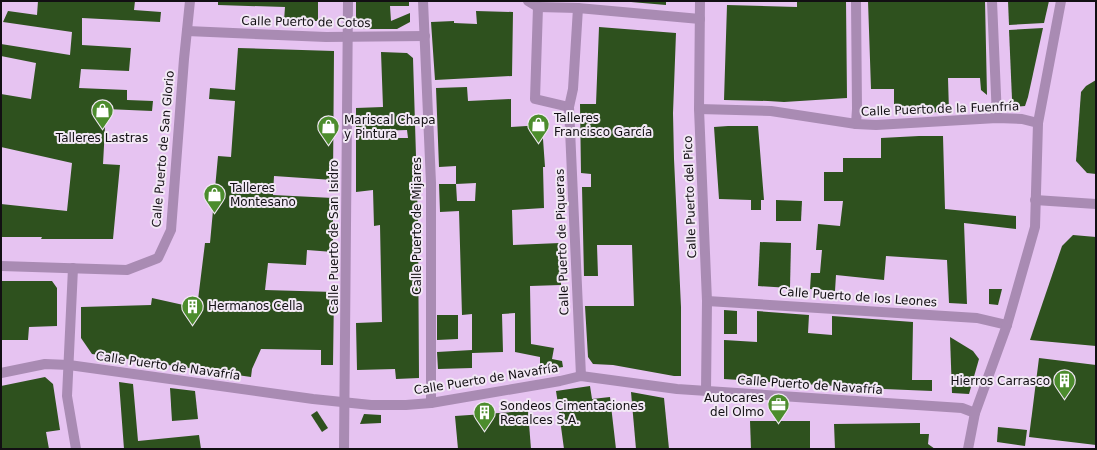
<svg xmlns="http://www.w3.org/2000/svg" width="1097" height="450" font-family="'DejaVu Sans',sans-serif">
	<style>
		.green { fill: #e6c3f1 }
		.building { fill: #2e511e; fill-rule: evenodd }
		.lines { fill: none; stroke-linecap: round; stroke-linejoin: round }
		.minor { stroke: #a98bb3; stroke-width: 10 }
		.labels { text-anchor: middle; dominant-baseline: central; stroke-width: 4; stroke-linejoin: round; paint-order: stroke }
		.street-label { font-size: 12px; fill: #120f13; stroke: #f2e8f5 }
		.poi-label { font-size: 12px; fill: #120f13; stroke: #f2e8f5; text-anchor: start }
	</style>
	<rect width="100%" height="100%" fill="#f2e8f5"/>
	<rect class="green" x="1" y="1" width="1095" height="448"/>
	<g class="building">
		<polygon points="38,1 135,1 134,10 161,12 160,22 82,18 82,45 131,48 129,71 81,69 79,88 127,90 127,100 153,101 152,111 106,109 103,164 120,165 113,239 41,239 42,237 1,237 1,204 67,211 72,163 1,147 1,94 31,99 36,63 1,56 1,44 70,55 72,32 3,22 8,11 37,15"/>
		<polygon points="218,1 318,1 318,21 284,21 285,7 218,5"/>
		<polygon points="356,1 409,1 409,6 390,6 391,21 410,13 410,22 397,29 364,29 356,20"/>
		<polygon points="631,1 666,1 666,5 631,2"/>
		<polygon points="797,1 846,1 847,98 784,102 768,101 724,100 727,5 797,7"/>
		<polygon points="868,1 985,1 987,95 981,90 980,78 948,78 949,112 894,113 894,89 871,89"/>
		<polygon points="1008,1 1049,1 1044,23 1009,25"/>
		<polygon points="476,11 513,12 512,76 435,80 431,22 454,21 454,23 477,24"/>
		<polygon points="599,27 676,33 673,113 674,159 681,307 681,376 674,376 613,365 593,364 588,357 585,306 634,306 632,245 597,245 598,276 584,276 582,187 591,187 591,174 581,173 580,104 596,104"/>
		<polygon points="1043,28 1028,97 1025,106 1014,107 1012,99 1009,30"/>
		<polygon points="238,48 334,51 333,180 274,176 273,195 333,198 333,252 307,250 306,265 268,263 265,290 334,292 333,365 321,365 321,350 261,349 252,369 251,377 92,354 81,338 81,307 151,305 152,298 197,308 205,243 210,243 218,156 231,157 235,101 209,99 210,88 235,90"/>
		<path d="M381 52 407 53 413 58 418 222 419 378 396 379 395 369 357 370 356 323 382 322 380 225 374 226 373 190 356 192V108L383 107ZM407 130 408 138H379L378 131Z"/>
		<polygon points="1096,80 1096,174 1087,173 1076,161 1081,92 1086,86"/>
		<path d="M467 87 468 101 511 99V127L542 125 545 167H543L544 208 512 210 513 245 560 243 561 285 530 286 531 344 554 348 552 359 562 361 563 367 540 371V357L515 352V313L502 314 503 352 472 353V368L438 369 437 352 472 350V314L462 315 459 211 440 212 439 184H456V166L439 167 436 88ZM476 183 475 201H457L456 184Z"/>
		<polygon points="728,126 758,126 764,200 761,200 761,210 751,210 751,200 719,199 714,127"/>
		<polygon points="919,136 943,136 945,209 1016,216 1016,229 964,223 967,304 949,303 947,260 886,256 884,280 836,275 835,291 810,289 811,273 820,273 822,250 816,250 818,224 840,226 843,201 824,201 824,172 843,172 843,158 881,158 881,138"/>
		<polygon points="776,200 802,201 801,221 776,221"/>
		<polygon points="1073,235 1096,237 1096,346 1030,340 1062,246"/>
		<polygon points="760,242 791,243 790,288 758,286"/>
		<polygon points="1,281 52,281 57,288 57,326 29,327 28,340 1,340"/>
		<polygon points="989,289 1002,289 998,305 989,304"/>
		<polygon points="724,310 737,311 737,334 724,334"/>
		<polygon points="757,311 809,315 808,333 832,335 832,316 913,322 912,380 932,380 932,391 884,389 724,379 724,340 757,342"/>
		<polygon points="437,315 458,315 458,339 437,340"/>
		<polygon points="950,337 973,351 979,359 969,394 952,393"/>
		<polygon points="1039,358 1096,365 1096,445 1029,437"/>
		<polygon points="45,377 53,384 60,430 46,432 49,449 1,449 1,386"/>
		<polygon points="119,382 133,384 138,441 199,435 201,449 124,449"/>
		<polygon points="590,386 592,399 610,397 616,449 564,449 559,412 576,410 575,402 558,404 556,391"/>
		<polygon points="170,388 195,391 198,419 172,421"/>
		<polygon points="631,392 664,398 669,449 636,449"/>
		<polygon points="317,411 328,428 322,432 311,415"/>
		<polygon points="528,411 531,449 458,449 455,416"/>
		<polygon points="364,414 381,415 381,423 360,424"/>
		<polygon points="750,421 810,421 810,449 751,449"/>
		<polygon points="920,423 920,434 929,434 928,444 935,449 835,449 834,424"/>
		<polygon points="998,427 1027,430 1025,446 997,442"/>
	</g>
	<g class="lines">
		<g class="minor">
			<polyline points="423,1 431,183 431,403"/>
			<polyline points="528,1 538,7 535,99 569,107"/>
			<polyline points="700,1 699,109 707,301 706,391"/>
			<polyline points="856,1 857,109 856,124"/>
			<polyline points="992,1 997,118"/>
			<polyline points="538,7 578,8 700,19"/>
			<polyline points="578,8 573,89 569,107 581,376"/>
			<polyline points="187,31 326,37 425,36"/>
			<polyline points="699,109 771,111 856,124 876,125 997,118 1022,119 1038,123"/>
			<polyline points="1035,200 1096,204"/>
			<polyline points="1,266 127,270 158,258 171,230 184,59 190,1"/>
			<polyline points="73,268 67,396 76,449"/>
			<polyline points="707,301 977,318 1007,325"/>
			<polyline points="1,373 45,364 69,365 313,399 371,405 406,405 431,403 560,381 581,376 677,389 962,408 975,413"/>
			<polyline points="344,449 348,1"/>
			<polyline points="968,449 975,413 1007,325 1035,227 1038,123 1061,1"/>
		</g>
	</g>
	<defs>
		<symbol id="shop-pin" viewBox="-11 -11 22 30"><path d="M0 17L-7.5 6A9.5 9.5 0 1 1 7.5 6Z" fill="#4c8c2d" stroke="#f2e8f5"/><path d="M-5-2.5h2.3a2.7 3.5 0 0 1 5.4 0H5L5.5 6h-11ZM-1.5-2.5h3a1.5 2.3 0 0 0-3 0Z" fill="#fff"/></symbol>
		<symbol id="building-pin" viewBox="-11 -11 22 30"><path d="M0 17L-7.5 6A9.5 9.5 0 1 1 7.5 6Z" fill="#4c8c2d" stroke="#f2e8f5"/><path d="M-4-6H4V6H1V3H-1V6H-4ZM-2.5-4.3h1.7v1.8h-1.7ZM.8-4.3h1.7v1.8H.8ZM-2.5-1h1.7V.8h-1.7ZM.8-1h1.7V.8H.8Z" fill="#fff"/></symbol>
		<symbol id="office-pin" viewBox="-11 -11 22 30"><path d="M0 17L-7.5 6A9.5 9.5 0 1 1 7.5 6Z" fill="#4c8c2d" stroke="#f2e8f5"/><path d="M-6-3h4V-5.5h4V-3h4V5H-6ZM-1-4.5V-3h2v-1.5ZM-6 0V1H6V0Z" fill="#fff"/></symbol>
	</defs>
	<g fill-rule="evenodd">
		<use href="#shop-pin" x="90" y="98" width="25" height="34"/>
		<use href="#shop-pin" x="526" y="112" width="25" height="34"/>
		<use href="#shop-pin" x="316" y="114" width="25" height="34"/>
		<use href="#shop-pin" x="202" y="182" width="25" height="34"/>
		<use href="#building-pin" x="180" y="294" width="25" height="34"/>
		<use href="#building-pin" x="1052" y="368" width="25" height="34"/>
		<use href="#office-pin" x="766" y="392" width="25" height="34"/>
		<use href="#building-pin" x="472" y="400" width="25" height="34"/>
	</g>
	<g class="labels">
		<g class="street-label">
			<text transform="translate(306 22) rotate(1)">Calle Puerto de Cotos</text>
			<text transform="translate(940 109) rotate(-2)">Calle Puerto de la Fuenfría</text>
			<text transform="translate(163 149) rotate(-85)">Calle Puerto de San Glorio</text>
			<text transform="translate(690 197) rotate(-92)">Calle Puerto del Pico</text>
			<text transform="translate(417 226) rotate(-90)">Calle Puerto de Mijares</text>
			<text transform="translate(334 237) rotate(-90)">Calle Puerto de San Isidro</text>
			<text transform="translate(562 242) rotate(-92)">Calle Puerto de Piqueras</text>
			<text transform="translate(858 297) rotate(4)">Calle Puerto de los Leones</text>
			<text transform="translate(168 366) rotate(8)">Calle Puerto de Navafría</text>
			<text transform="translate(486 379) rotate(-9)">Calle Puerto de Navafría</text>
			<text transform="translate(810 385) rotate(4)">Calle Puerto de Navafría</text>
		</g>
		<g class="poi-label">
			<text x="554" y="118">Talleres<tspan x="554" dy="14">Francisco García</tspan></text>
			<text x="344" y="120">Mariscal Chapa<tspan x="344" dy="14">y Pintura</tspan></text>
			<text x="102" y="138" text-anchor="middle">Talleres Lastras</text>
			<text x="230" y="188">Talleres<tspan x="230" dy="14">Montesano</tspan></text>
			<text x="208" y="306">Hermanos Cella</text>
			<text x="1050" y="381" text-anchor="end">Hierros Carrasco</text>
			<text x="764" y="398" text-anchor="end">Autocares<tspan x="764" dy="14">del Olmo</tspan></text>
			<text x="500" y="406">Sondeos Cimentaciones<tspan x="500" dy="14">Recalces S.A.</tspan></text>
		</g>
	</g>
	<rect width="1097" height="450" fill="none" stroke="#120f13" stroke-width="4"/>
</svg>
